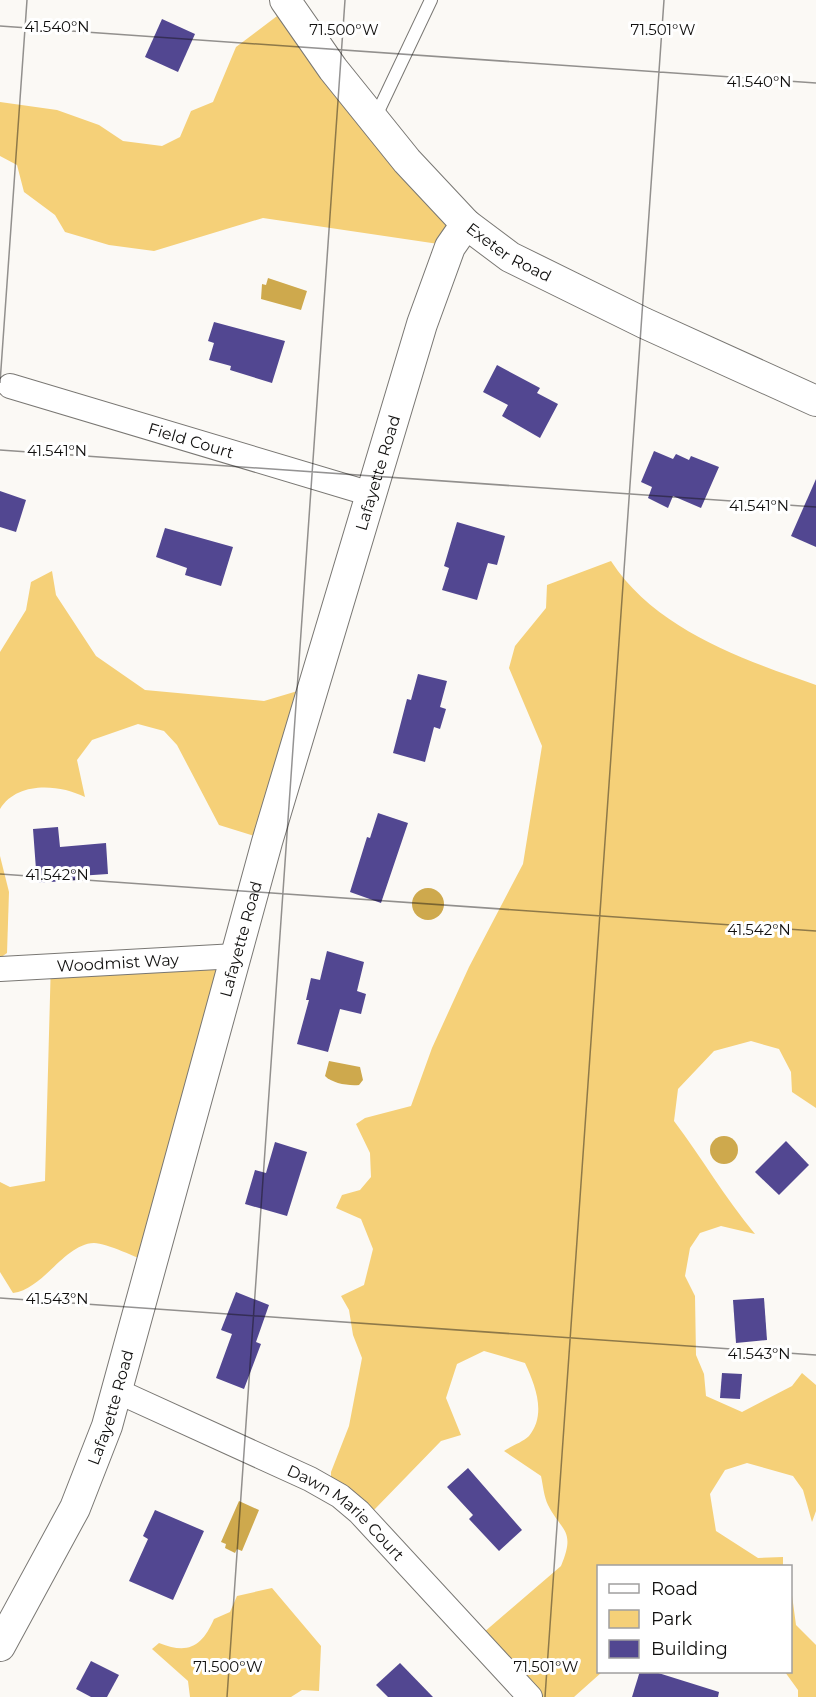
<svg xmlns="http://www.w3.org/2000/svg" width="816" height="1697" font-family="Montserrat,sans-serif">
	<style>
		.green { fill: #f5d078 }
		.water { fill: #cea94d }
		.building { fill: #524791 }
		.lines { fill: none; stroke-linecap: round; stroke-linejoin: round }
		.service-casing { stroke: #797773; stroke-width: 14 }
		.minor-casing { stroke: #797773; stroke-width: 26 }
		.tertiary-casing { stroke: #797773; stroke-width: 32 }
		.service { stroke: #fff; stroke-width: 12 }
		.minor { stroke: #fff; stroke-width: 24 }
		.tertiary { stroke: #fff; stroke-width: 30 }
		.ticks { fill: none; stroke: #11100f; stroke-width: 1.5; stroke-opacity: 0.45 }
		.labels { text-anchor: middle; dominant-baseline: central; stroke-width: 6; stroke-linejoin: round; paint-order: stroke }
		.street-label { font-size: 16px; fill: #11100f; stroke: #fff }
		.ticks-label { font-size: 15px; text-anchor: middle; fill: #11100f; stroke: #fff; stroke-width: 6; stroke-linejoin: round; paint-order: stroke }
	</style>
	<rect width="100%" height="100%" fill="#fbf9f5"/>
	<g class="green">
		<polygon points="289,7 462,218 452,246 263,218 154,251 109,245 65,232 55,215 24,192 17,165 0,156 0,102 57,110 99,125 123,141 162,146 180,137 191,111 213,102 236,47"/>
		<path d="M611 561C656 630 742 659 816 685V1108L792 1092 791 1072 779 1049 751 1041 714 1051 678 1089 674 1121C702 1158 725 1198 755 1234L721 1226 700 1233 690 1248 685 1276 695 1296 696 1355 704 1374 706 1396 742 1412 792 1386 802 1373 816 1385V1511L812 1522 803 1490 793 1476 747 1463 725 1470 710 1494 716 1531 758 1558 783 1557V1566H598V1672H602L574 1697H537L483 1633 561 1566C576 1530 562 1532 548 1505 544 1497 543 1485 541 1476L504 1451C511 1446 523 1442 529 1436 547 1414 535 1385 525 1363L484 1351 457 1364 446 1398 461 1435 441 1441 373 1511 331 1483V1472L349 1426 362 1358 353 1335 349 1310 341 1296 364 1285 373 1249 361 1219 336 1208 342 1195 360 1190 371 1177 370 1153 356 1124 365 1118 411 1106 432 1048 469 967 523 864 542 746 509 668 515 646 546 608 547 585Z"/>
		<path d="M52 571 56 595 96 656 145 690 264 701 311 687 267 840 219 825 177 745 164 731 138 724 92 740 77 760 85 797C59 784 17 781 0 809V652L26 610 31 582Z"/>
		<polygon points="0,856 9,892 7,953 0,958"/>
		<path d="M51 960 227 962 151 1263C137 1258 107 1243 94 1243 64 1244 44 1289 13 1293L0 1272V1182L10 1187 45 1181Z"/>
		<path d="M272 1588 321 1646 319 1691 302 1690 291 1697H190L188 1681 152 1649 159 1643C189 1655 202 1646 214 1619L230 1612 237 1596Z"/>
		<polygon points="791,1588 796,1625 816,1645 816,1697 798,1697 798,1690 785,1672 790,1672"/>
	</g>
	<g class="water">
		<polygon points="268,278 307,291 301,310 261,299 262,284 266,285"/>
		<circle cx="428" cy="904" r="16"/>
		<path d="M329 1061 360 1067 363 1080 359 1085C347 1086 332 1083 325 1076Z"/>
		<circle cx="724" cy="1150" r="14"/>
		<polygon points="239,1501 259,1510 242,1551 237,1549 235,1553 225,1548 226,1544 221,1542"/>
	</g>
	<g class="building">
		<polygon points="162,19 195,34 178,72 145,57"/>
		<polygon points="214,322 285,341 272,383 230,370 231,366 209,360 214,343 208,341"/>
		<polygon points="497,365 540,388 537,393 558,404 540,438 502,416 508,405 483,392"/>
		<polygon points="654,451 673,459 676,454 689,460 691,456 719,467 701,508 673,496 668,508 648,498 652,487 641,482"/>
		<polygon points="816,479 816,547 791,536"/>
		<polygon points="0,491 26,500 16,532 0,527"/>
		<polygon points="457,522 505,536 497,565 488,563 477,600 442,590 449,568 444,566"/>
		<polygon points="165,528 233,547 221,586 185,575 187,568 156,557"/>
		<polygon points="418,674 447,681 440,707 446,709 440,729 434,727 425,762 393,753 407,699 411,700"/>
		<polygon points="378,813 408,823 381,903 350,892 367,837 370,838"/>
		<polygon points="58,827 60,847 106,843 108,874 78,876 79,880 37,883 33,829"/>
		<polygon points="327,951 364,962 357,991 366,994 361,1014 340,1009 328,1052 297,1044 309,1000 306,1000 311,978 320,980"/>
		<polygon points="786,1141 809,1165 779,1195 755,1172"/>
		<polygon points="275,1142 307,1152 287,1216 245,1204 255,1170 266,1173"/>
		<polygon points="236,1292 269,1305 256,1342 261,1344 244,1389 216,1378 232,1334 221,1330"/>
		<polygon points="764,1298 767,1340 736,1343 733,1300"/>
		<polygon points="722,1373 742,1374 740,1399 720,1398"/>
		<polygon points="468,1468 522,1530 499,1551 469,1519 473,1515 447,1487"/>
		<polygon points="155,1510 204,1531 173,1600 129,1581 148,1539 143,1536"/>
		<polygon points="91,1661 119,1675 107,1697 91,1697 76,1689"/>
		<polygon points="400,1663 433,1697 388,1697 376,1685"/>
		<polygon points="640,1671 652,1671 719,1692 718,1697 632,1697"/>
	</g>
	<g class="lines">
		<defs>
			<polyline id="service" points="375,118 431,0"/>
			<g id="minor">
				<path id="s1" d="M10 386 371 494"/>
				<path id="s2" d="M0 969 236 956"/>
				<path id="s3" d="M117 1391 310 1479 340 1496 359 1512 530 1697"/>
			</g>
			<g id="tertiary">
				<path id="s4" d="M285 0 333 69 407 161 466 224 510 257 644 323 816 401"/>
				<path id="s5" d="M0 1646 75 1508 107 1426 267 842 422 324 450 247 466 224"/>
			</g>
		</defs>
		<use href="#service" class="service-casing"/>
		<use href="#minor" class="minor-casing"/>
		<use href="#tertiary" class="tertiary-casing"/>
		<use href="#service" class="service"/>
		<use href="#minor" class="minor"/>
		<use href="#tertiary" class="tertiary"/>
	</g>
	<path class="ticks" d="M0 26 816 83M0 383 27 0M0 450 816 507M0 874 816 931M0 1298 816 1355M227 1697 345 0M545 1697 664 0"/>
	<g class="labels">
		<g class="street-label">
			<text stroke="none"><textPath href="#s4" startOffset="340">Exeter Road</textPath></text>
			<text stroke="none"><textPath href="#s1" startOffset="189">Field Court</textPath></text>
			<text stroke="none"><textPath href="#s5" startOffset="1236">Lafayette Road</textPath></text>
			<text stroke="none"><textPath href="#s5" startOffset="750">Lafayette Road</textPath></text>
			<text stroke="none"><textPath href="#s2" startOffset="118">Woodmist Way</textPath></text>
			<text stroke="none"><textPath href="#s5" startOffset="264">Lafayette Road</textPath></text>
			<text stroke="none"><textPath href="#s3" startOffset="261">Dawn Marie Court</textPath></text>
		</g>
	</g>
	<g class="ticks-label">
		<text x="57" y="32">41.540°N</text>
		<text x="344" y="35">71.500°W</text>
		<text x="663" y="35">71.501°W</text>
		<text x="759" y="87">41.540°N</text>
		<text x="57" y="456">41.541°N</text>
		<text x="759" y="511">41.541°N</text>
		<text x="57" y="880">41.542°N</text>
		<text x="759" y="935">41.542°N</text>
		<text x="57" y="1304">41.543°N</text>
		<text x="759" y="1359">41.543°N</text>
		<text x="228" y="1672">71.500°W</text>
		<text x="546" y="1672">71.501°W</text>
	</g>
	<rect x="597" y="1565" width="195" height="108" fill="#ffffff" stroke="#a09f9f" stroke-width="1.5"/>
	<rect x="609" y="1584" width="30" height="9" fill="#ffffff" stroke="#a09f9f" stroke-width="1.5"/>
	<text x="651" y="1595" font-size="18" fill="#11100f">Road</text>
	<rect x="609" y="1610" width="30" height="18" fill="#f5d078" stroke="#a09f9f" stroke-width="1.5"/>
	<text x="651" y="1625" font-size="18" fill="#11100f">Park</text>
	<rect x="609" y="1640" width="30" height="18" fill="#524791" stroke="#a09f9f" stroke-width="1.5"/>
	<text x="651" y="1655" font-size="18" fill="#11100f">Building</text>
</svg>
